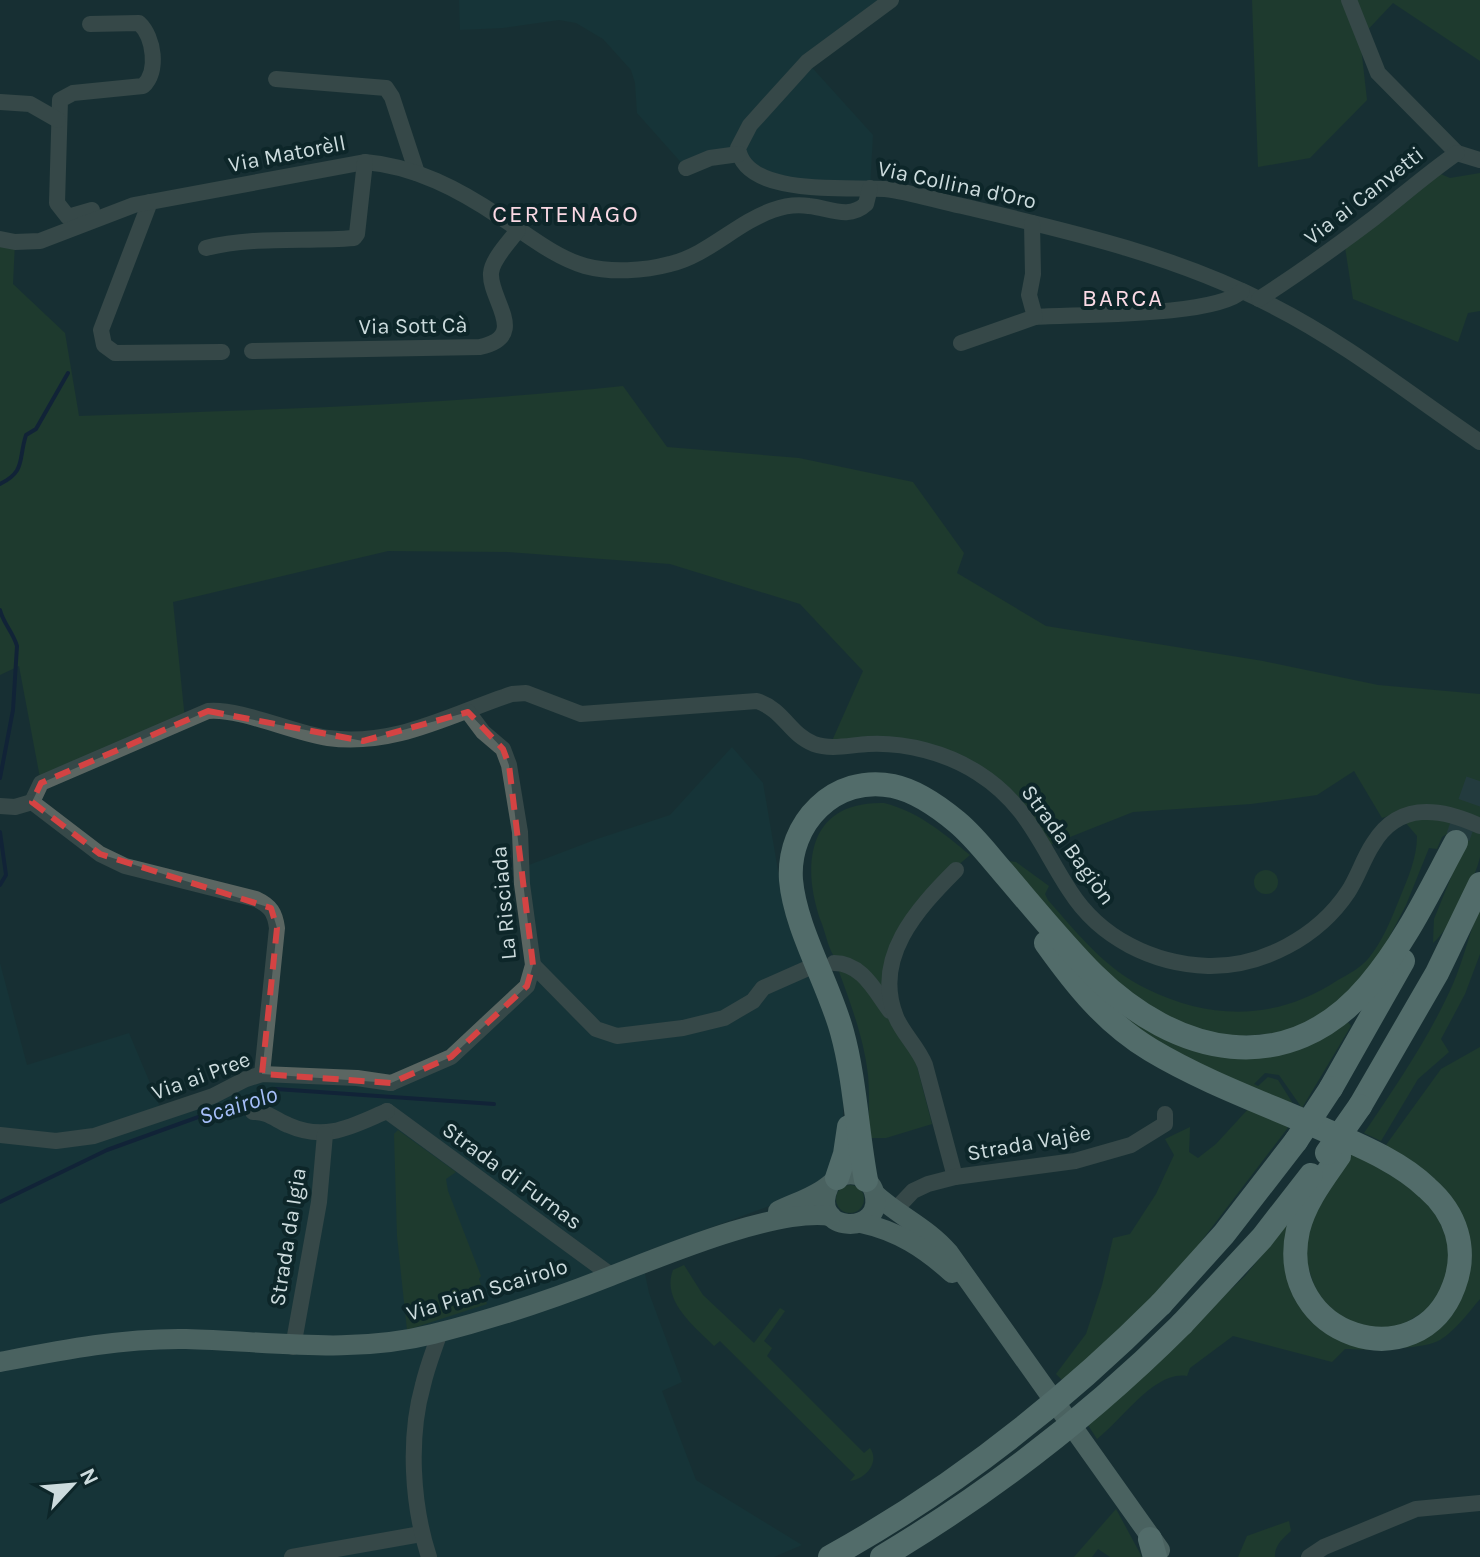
<svg xmlns="http://www.w3.org/2000/svg" width="1480" height="1557" font-family="Karla,sans-serif">
	<style>
		.built { fill: #163a3e }
		.green { fill: #264728 }
		.lines { fill: none; stroke-linecap: round; stroke-linejoin: round }
		.stream { stroke: #09163d; stroke-width: 4 }
		.highway-tunnel { stroke: #324a4c; stroke-width: 24; stroke-dasharray: 24 12; stroke-linecap: butt }
		.minor { stroke: #5b6662; stroke-width: 16 }
		.major { stroke: #889f98; stroke-width: 20 }
		.highway { stroke: #9ab5ad; stroke-width: 24 }
		.highway-bridge { stroke: #9ab5ad; stroke-width: 24 }
		.marked { fill: none; stroke: #d44343; stroke-width: 6; stroke-dasharray: 16 10; stroke-linejoin: round }
		.labels { text-anchor: middle; dominant-baseline: central; stroke-width: 8; stroke-linejoin: round; paint-order: stroke }
		.street-label { font-size: 22px; fill: #ccdbdd; stroke: #0d2629 }
		.neighbourhood-label { font-size: 24px; letter-spacing: 2px; fill: #fad9e4; stroke: #0d2629 }
		.water-label { font-size: 24px; font-style: italic; fill: #a5bef8; stroke: #0d2629 }
	</style>
	<rect width="100%" height="100%" fill="#173033"/>
	<g class="built">
		<polygon points="459,0 891,0 807,62 873,135 870,188 804,187 740,158 686,168 637,113 635,83 631,70 603,39 576,23 559,20 503,28 460,30"/>
		<polygon points="732,747 763,783 780,882 831,1031 843,1091 843,1131 835,1165 813,1190 647,1251 643,1264 649,1293 682,1382 662,1391 696,1480 802,1545 774,1557 0,1557 0,963 27,1065 129,1033 163,1114 262,1074 391,1083 451,1057 527,986 521,868 597,839 670,815"/>
	</g>
	<g class="green">
		<polygon points="1252,0 1480,0 1480,61 1393,3 1360,38 1367,100 1310,158 1258,167"/>
		<polygon points="1436,172 1450,178 1480,173 1480,311 1468,313 1458,342 1353,299 1345,247"/>
		<path d="M0 237 15 242 13 284 65 333 79 416C262 410 440 405 623 386L667 447 799 458 913 482 964 553 957 573 1046 626 1263 661 1378 685 1480 694V820L1413 808 1382 818 1354 771 1317 795 1251 804 1133 812 1050 845 975 765 832 741 863 671 800 604 670 564 507 552 388 551 173 602 185 720 41 783 19 666 0 675Z"/>
		<path d="M884 803C919 812 943 833 970 855L943 878 914 911 889 1003C872 989 850 976 836 959 829 951 826 935 822 924 801 867 806 801 884 803Z"/>
		<path d="M1430 816 1480 831C1480 839 1480 849 1480 857 1475 879 1450 929 1433 943L1434 919 1459 858 1450 832 1442 837 1437 849 1429 848 1406 905 1381 953 1339 1004 1290 1032 1221 1038 1155 1013 1096 965 1009 861 1016 862 1049 886 1045 894 1048 900C1078 934 1105 969 1147 989 1212 1021 1278 1020 1338 980 1349 974 1360 968 1368 959 1382 942 1391 920 1399 900 1408 878 1417 858 1417 836L1405 822Z"/>
		<circle cx="1266" cy="882" r="12"/>
		<path d="M1480 907V954L1465 994 1441 1039 1449 1052 1418 1079 1381 1141 1364 1133C1396 1086 1430 1036 1453 984 1464 959 1469 933 1480 907Z"/>
		<path d="M837 966 854 972 912 1047 932 1124 886 1138H869C868 1118 870 1096 868 1075 864 1038 850 1002 837 966Z"/>
		<polygon points="1085,978 1202,1050 1348,1022 1351,1026 1302,1108 1279,1075 1265,1073 1254,1084 1258,1086 1268,1077 1278,1080 1297,1110 1142,1036"/>
		<path d="M1480 1047V1299C1468 1313 1456 1330 1440 1340 1423 1350 1366 1350 1345 1349L1332 1362 1233 1336 1190 1368 1187 1376C1155 1370 1122 1420 1097 1439L1088 1425 1245 1276 1298 1211 1317 1320 1413 1336 1467 1259 1386 1145 1441 1069Z"/>
		<polygon points="1250,1107 1290,1125 1193,1252 1137,1313 1063,1381 1056,1374 1086,1334 1102,1285 1113,1238 1130,1234 1156,1194 1174,1155 1165,1139 1190,1127 1189,1152 1198,1158 1216,1144"/>
		<polygon points="398,1130 456,1172 446,1179 448,1191 481,1276 479,1279 487,1304 407,1330 397,1236 394,1134"/>
		<polygon points="1352,1152 1430,1199 1454,1256 1435,1305 1397,1328 1355,1326 1319,1300 1304,1255 1311,1221"/>
		<circle cx="850" cy="1199" r="14"/>
		<path d="M684 1265 703 1295 754 1343 780 1308 785 1311 764 1341 772 1348 767 1356 864 1453 870 1448C880 1462 866 1479 850 1481L855 1475 720 1341 714 1346C695 1327 661 1301 673 1270Z"/>
		<polygon points="1116,1509 1142,1557 1110,1557 1098,1549 1092,1557 1074,1557"/>
		<path d="M1289 1521 1291 1531C1283 1538 1274 1546 1275 1557H1238L1247 1536Z"/>
	</g>
	<g class="lines">
		<g class="stream">
			<path d="M0 484C26 471 18 460 26 435L36 429 68 373"/>
			<path d="M0 610C3 623 13 632 17 646L13 710 0 778"/>
			<polyline points="0,832 6,875 0,885"/>
			<polyline points="0,1202 107,1150 276,1089 494,1104"/>
		</g>
		<polyline class="highway-tunnel" points="1458,837 1480,774"/>
		<g class="minor">
			<path d="M891 0 807 62 750 125 738 148C745 198 851 186 885 189 911 192 937 201 962 206 1068 231 1175 255 1273 306 1346 343 1412 396 1480 442"/>
			<polyline points="1349,0 1378,73 1457,153"/>
			<path d="M90 24 139 23C154 37 159 72 143 86L73 93 60 100 57 203 68 217 92 210"/>
			<polyline points="276,79 386,88 392,97 417,173"/>
			<polyline points="0,102 30,104 58,120"/>
			<polyline points="1457,153 1480,160"/>
			<polyline points="686,168 710,158 739,154"/>
			<polyline points="150,202 101,330 104,345 115,353 222,352"/>
			<path d="M0 239 15 242 40 241 134 205 365 162C415 166 460 190 500 217 527 234 554 257 585 266 611 273 644 271 670 264 708 255 736 223 773 210 784 206 796 204 809 206 829 208 849 220 866 204L870 188"/>
			<path d="M206 248C254 236 305 242 354 238L357 234 365 162"/>
			<path d="M1259 299C1298 274 1337 246 1374 218 1402 196 1428 173 1457 153"/>
			<path d="M1035 317C1077 314 1215 317 1242 291"/>
			<polyline points="961,343 1035,317 1029,295 1033,274 1032,223"/>
			<path d="M252 351 480 347C530 336 489 300 491 273 492 259 510 241 518 230"/>
			<path d="M32 802 41 783 208 711C241 708 292 733 328 738 395 747 451 714 512 694L526 693 581 714 757 701C784 710 790 735 814 744 831 750 850 745 868 744 905 742 947 753 978 773 1027 804 1040 845 1070 891 1100 938 1153 964 1208 966 1262 967 1318 937 1348 892 1358 877 1363 859 1373 844 1399 801 1441 808 1480 826"/>
			<path d="M32 802 100 854 125 866 256 899C271 906 275 913 277 928L262 1074"/>
			<polyline points="0,806 15,807 32,802"/>
			<path d="M834 963C862 963 875 991 890 1011"/>
			<polyline points="533,965 596,1029 617,1036 683,1028 724,1018 753,1001 763,988 806,969"/>
			<polyline points="391,1083 451,1057 527,986 533,965 522,884 520,832 509,765 503,749 483,732 468,712"/>
			<polyline points="387,1111 612,1276"/>
			<path d="M253 1112C267 1111 276 1120 288 1125 326 1142 352 1126 387 1111"/>
			<polyline points="0,1135 56,1141 94,1136 213,1096 246,1079 262,1074 357,1078 391,1083"/>
			<path d="M955 1177 925 1065C918 1047 903 1034 896 1017 872 958 917 909 956 870"/>
			<polyline points="895,1210 913,1191 928,1184 955,1177 1075,1161 1131,1145 1165,1124 1165,1114"/>
			<polyline points="293,1347 319,1202 325,1134"/>
			<polyline points="292,1557 421,1534"/>
			<path d="M429 1557C412 1505 408 1438 423 1385 427 1367 434 1350 440 1332"/>
			<polyline points="1309,1557 1324,1547 1416,1509 1480,1503"/>
		</g>
		<g class="major">
			<path d="M875 1194C899 1216 928 1228 949 1253L1160 1550"/>
			<path d="M778 1211C794 1203 815 1197 829 1185 834 1181 837 1177 844 1175 848 1174 853 1174 857 1175 865 1178 872 1184 874 1192 887 1236 807 1235 829 1186"/>
			<path d="M861 1223C898 1231 924 1248 952 1273"/>
			<path d="M0 1362C62 1350 122 1338 186 1339 269 1341 351 1355 433 1334 493 1319 553 1299 611 1276 665 1255 776 1208 831 1216"/>
		</g>
		<g class="highway">
			<path d="M1046 943C1076 985 1106 1023 1151 1050 1206 1083 1269 1105 1327 1131 1361 1146 1400 1162 1427 1188 1456 1213 1468 1249 1454 1286 1419 1382 1274 1337 1298 1230 1305 1202 1323 1179 1339 1156"/>
			<polyline points="1331,1088 1403,961"/>
			<polyline points="1360,1106 1437,973 1480,884"/>
			<polyline points="837,1178 845,1154 849,1127"/>
			<path d="M866 1180C857 1132 855 1079 842 1032 829 984 795 928 791 880 787 823 835 774 893 786 917 791 939 807 957 822 975 837 988 855 1003 872 1033 907 1062 943 1094 975 1176 1056 1287 1082 1369 985 1405 943 1430 890 1456 842"/>
			<polyline points="1161,1304 1224,1234 1296,1141"/>
			<polyline points="1182,1324 1262,1238 1311,1175"/>
			<polyline points="1150,1539 1155,1557"/>
		</g>
		<g class="highway-bridge">
			<polyline points="1296,1141 1331,1088"/>
			<polyline points="1327,1153 1360,1106"/>
			<path d="M830 1557C953 1489 1062 1403 1161 1304"/>
			<path d="M882 1557C991 1492 1091 1415 1182 1324"/>
		</g>
	</g>
	<path d="M0 0H1480V1557H0ZM208 711 363 741 468 712 503 749 509 765 533 965 527 986 451 1057 391 1083 262 1074 277 928 271 908 100 854 32 802 41 783Z" fill="#173033" fill-opacity=".55" fill-rule="evenodd"/>
	<path class="marked" d="M208 711 363 741 468 712 503 749 509 765 533 965 527 986 451 1057 391 1083 262 1074 277 928 271 908 100 854 32 802 41 783Z"/>
	<g class="labels">
		<g class="street-label">
			<text transform="translate(287 154) rotate(-11)">Via Matorèll</text>
			<text transform="translate(957 185) rotate(12)">Via Collina d'Oro</text>
			<text transform="translate(1364 196) rotate(-38)">Via ai Canvetti</text>
			<text transform="translate(413 326) rotate(-1)">Via Sott Cà</text>
			<text transform="translate(1068 845) rotate(54)">Strada Bagiòn</text>
			<text transform="translate(504 903) rotate(-95)">La Risciada</text>
			<text transform="translate(201 1076) rotate(-20)">Via ai Pree</text>
			<text transform="translate(1029 1143) rotate(-10)">Strada Vajèe</text>
			<text transform="translate(512 1176) rotate(36)">Strada di Furnas</text>
			<text transform="translate(288 1237) rotate(-81)">Strada da Igia</text>
			<text transform="translate(487 1290) rotate(-17)">Via Pian Scairolo</text>
		</g>
		<g class="neighbourhood-label">
			<text x="566" y="214">CERTENAGO</text>
			<text x="1123" y="298">BARCA</text>
		</g>
		<g class="water-label">
			<text transform="translate(238 1105) rotate(-17)">Scairolo</text>
		</g>
	</g>
	<g transform="translate(72 1485) rotate(64)" stroke="#0d2629" stroke-width="6" paint-order="stroke">
	<path d="M0-6L14 30L0 20L-14 30Z" fill="#ccdbdd"/>
	<text y="-12" font-size="22" font-weight="bold" text-anchor="middle" fill="#ccdbdd">N</text>
	</g>
</svg>
